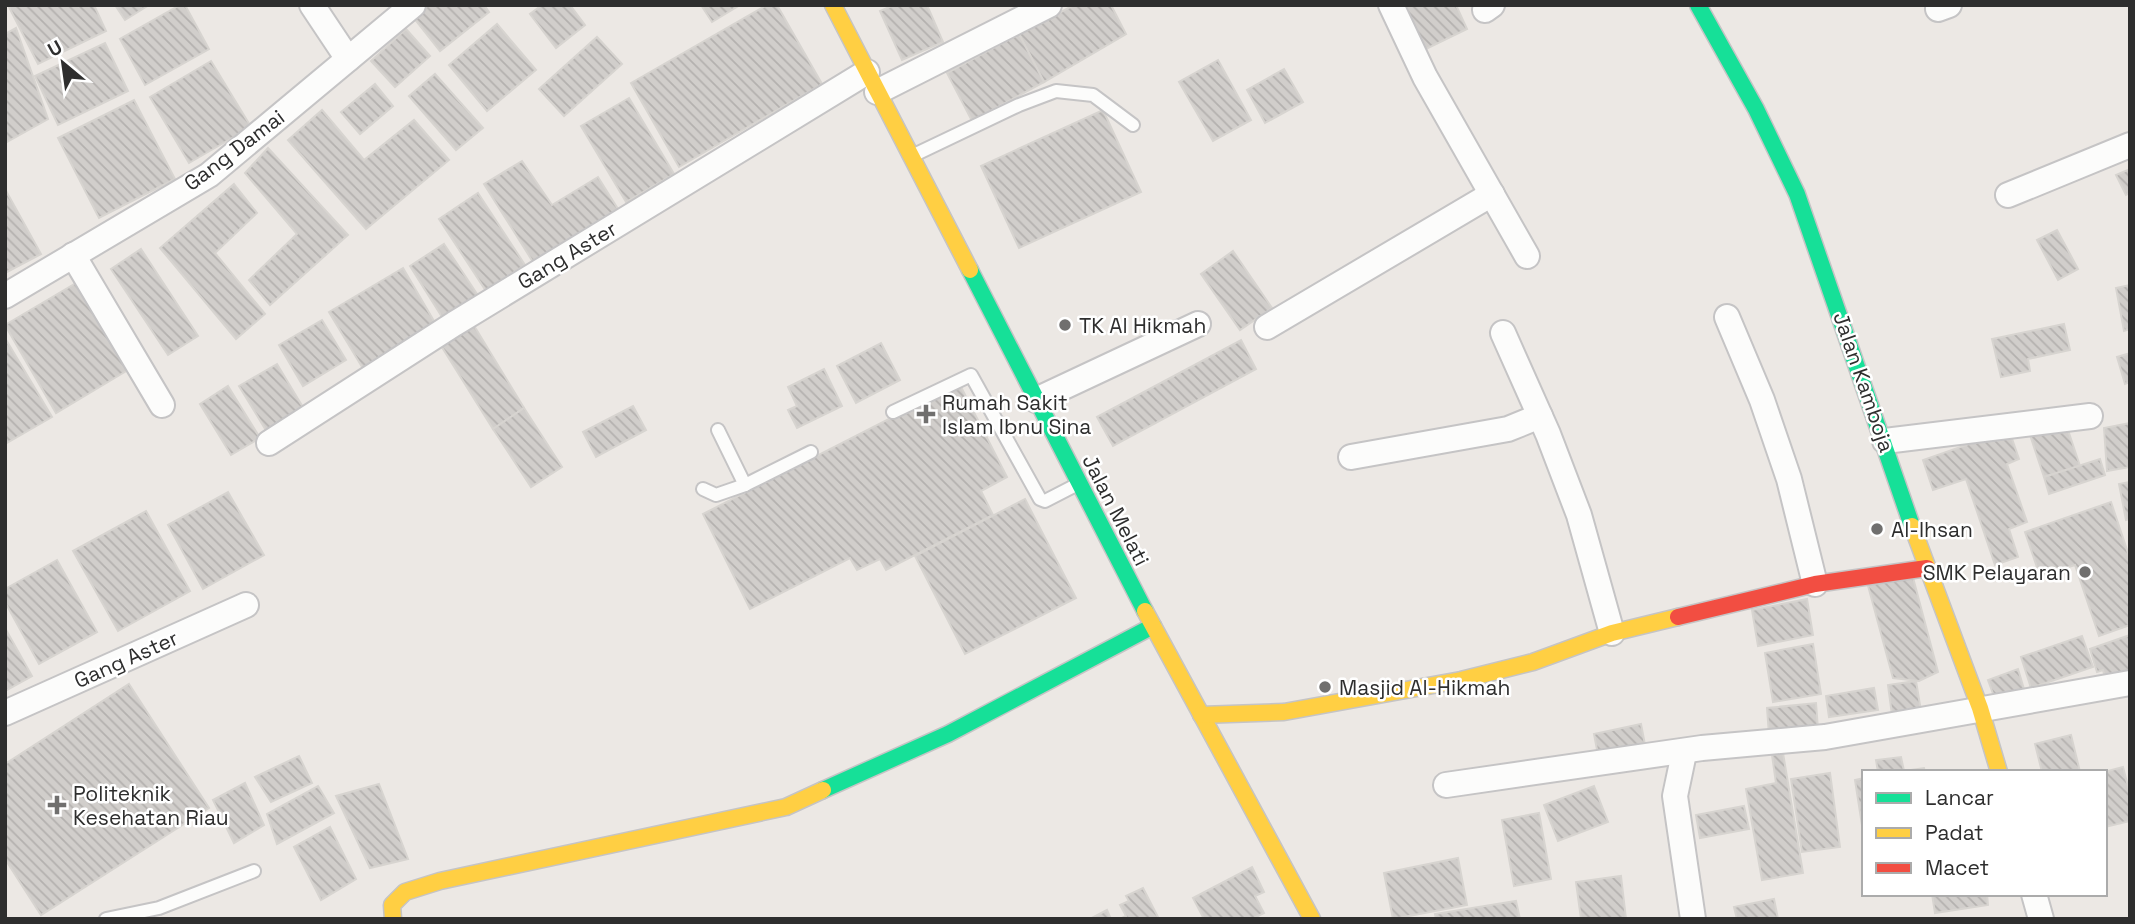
<svg xmlns="http://www.w3.org/2000/svg" width="2135" height="924" font-family="'Space Grotesk',sans-serif">
	<style>
		.building { fill: url(#building-back-hatch); stroke: #d7d4d0; stroke-width: 2 }
		.lines { fill: none; stroke-linecap: round; stroke-linejoin: round }
		.lane-casing { stroke: #c5c4c5; stroke-width: 16 }
		.street-casing { stroke: #c5c4c5; stroke-width: 28 }
		.fast-casing { stroke: #c5c4c5; stroke-width: 19 }
		.slow-casing { stroke: #c5c4c5; stroke-width: 19 }
		.jam-casing { stroke: #c5c4c5; stroke-width: 19 }
		.lane { stroke: #fcfcfb; stroke-width: 12 }
		.street { stroke: #fcfcfb; stroke-width: 24 }
		.fast { stroke: #16e098; stroke-width: 16 }
		.slow { stroke: #ffcf43; stroke-width: 16 }
		.jam { stroke: #f24e42; stroke-width: 16 }
		.poi-dot { fill: #706f6e; stroke: #fff; stroke-width: 2.5 }
		.labels { text-anchor: middle; dominant-baseline: central; stroke-width: 5; stroke-linejoin: round; paint-order: stroke }
		.street-label { font-size: 21px; fill: #2e2e2e; stroke: #fff }
		.poi-label { font-size: 21px; fill: #2e2e2e; stroke: #fff; text-anchor: start }
	</style>
	<defs>
		<pattern id="building-back-hatch" width="6" height="6" patternUnits="userSpaceOnUse" patternTransform="scale(1.75)"><rect width="6" height="6" fill="#d1cecb"/><path d="M-1 5l2 2M0 0l6 6M5-1l2 2" fill="none" stroke="#b4b1af"/></pattern>
	</defs>
	<rect width="100%" height="100%" fill="#ece8e4"/>
	<g class="building">
		<polygon points="12,5 94,5 106,31 38,64 9,7"/>
		<polygon points="115,5 149,5 125,20"/>
		<polygon points="180,5 185,5 209,49 145,85 120,39"/>
		<polygon points="429,5 484,5 489,12 440,51 413,17"/>
		<polygon points="542,5 570,5 585,25 556,48 530,14"/>
		<polygon points="701,5 740,5 712,22"/>
		<polygon points="767,5 777,5 822,84 679,167 631,83"/>
		<polygon points="894,5 927,5 943,42 902,60 880,11"/>
		<polygon points="1074,5 1111,5 1126,34 1044,82 1019,34"/>
		<polygon points="1400,5 1456,5 1467,29 1422,51"/>
		<polygon points="497,24 536,70 487,111 449,65"/>
		<polygon points="16,28 48,119 5,143 5,34"/>
		<polygon points="406,29 430,56 395,87 371,61"/>
		<polygon points="1019,34 1044,82 972,121 947,73"/>
		<polygon points="597,37 622,64 564,116 539,89"/>
		<polygon points="105,43 128,91 58,125 35,76"/>
		<polygon points="1218,60 1251,120 1213,141 1179,82"/>
		<polygon points="211,61 251,127 189,163 150,97"/>
		<polygon points="1284,69 1303,102 1265,123 1247,90"/>
		<polygon points="435,74 483,128 456,150 409,96"/>
		<polygon points="375,84 393,106 360,134 341,112"/>
		<polygon points="629,98 674,174 626,202 581,126"/>
		<polygon points="134,100 175,179 99,218 58,138"/>
		<polygon points="322,110 364,160 414,120 449,160 366,229 288,140"/>
		<polygon points="1103,110 1141,192 1019,248 981,166"/>
		<polygon points="268,148 348,235 270,305 249,280 297,234 245,173"/>
		<polygon points="522,161 552,205 598,177 618,209 533,262 484,184"/>
		<polygon points="2130,169 2130,193 2126,195 2116,175"/>
		<polygon points="234,184 257,213 215,253 265,314 236,339 160,248"/>
		<polygon points="5,189 41,254 5,273"/>
		<polygon points="478,193 525,265 486,291 439,219"/>
		<polygon points="2057,230 2078,269 2058,280 2037,240"/>
		<polygon points="444,244 479,297 444,320 410,266"/>
		<polygon points="141,249 198,336 168,355 111,269"/>
		<polygon points="1233,251 1272,308 1240,330 1201,274"/>
		<polygon points="403,268 438,328 365,372 329,312"/>
		<polygon points="81,280 133,367 56,413 5,325"/>
		<polygon points="2130,285 2130,329 2124,331 2116,288"/>
		<polygon points="322,320 346,360 303,386 279,345"/>
		<polygon points="473,324 524,408 493,429 440,344"/>
		<polygon points="2064,324 2070,350 2028,359 2030,371 2001,377 1992,339"/>
		<polygon points="5,338 52,417 5,444"/>
		<polygon points="1241,340 1256,369 1113,446 1097,417"/>
		<polygon points="881,343 900,380 856,403 837,366"/>
		<polygon points="2130,353 2130,382 2125,384 2117,357"/>
		<polygon points="277,364 304,409 267,432 239,386"/>
		<polygon points="824,369 842,406 797,428 788,410 797,406 788,387"/>
		<polygon points="959,383 1007,477 981,491 993,515 886,570 880,559 857,570 850,558 750,609 703,514"/>
		<polygon points="228,386 260,438 231,455 200,404"/>
		<polygon points="633,406 646,430 596,457 583,432"/>
		<polygon points="524,408 562,467 531,487 493,429"/>
		<polygon points="2130,423 2130,467 2107,471 2104,428"/>
		<polygon points="2066,424 2080,466 2044,477 2030,435"/>
		<polygon points="2009,430 2019,459 2007,464 2027,522 2009,529 2018,557 1995,565 1966,479 1933,490 1923,460"/>
		<polygon points="2100,459 2105,475 2049,494 2044,477"/>
		<polygon points="2130,482 2130,519 2126,520 2119,484"/>
		<polygon points="228,492 264,555 203,589 168,525"/>
		<polygon points="1025,499 1076,598 965,654 915,556"/>
		<polygon points="2111,502 2130,559 2130,625 2099,636 2075,565 2040,576 2025,532"/>
		<polygon points="146,511 190,591 118,631 73,551"/>
		<polygon points="57,560 97,632 39,664 5,602 5,589"/>
		<polygon points="1911,570 1938,672 1919,681 1893,678 1867,582"/>
		<polygon points="1807,599 1813,635 1758,646 1752,610"/>
		<polygon points="5,628 32,676 5,691"/>
		<polygon points="2130,635 2130,673 2106,681 2103,670 2097,672 2090,649"/>
		<polygon points="2082,636 2093,667 2031,688 2021,657"/>
		<polygon points="1813,644 1821,694 1773,702 1765,653"/>
		<polygon points="2018,669 2024,689 1995,699 1988,680"/>
		<polygon points="1916,681 1921,711 1892,715 1888,685"/>
		<polygon points="129,684 209,808 41,915 5,859 5,764"/>
		<polygon points="1874,688 1878,710 1829,717 1826,696"/>
		<polygon points="1816,703 1818,729 1769,735 1767,708"/>
		<polygon points="1641,724 1646,750 1599,760 1594,734"/>
		<polygon points="2071,735 2080,772 2042,772 2035,744"/>
		<polygon points="1783,753 1803,873 1762,880 1746,789 1776,783 1772,755"/>
		<polygon points="299,756 312,783 271,802 255,777"/>
		<polygon points="1901,757 1904,771 1924,768 1925,772 1878,772 1876,760"/>
		<polygon points="2123,767 2130,794 2130,821 2105,827 2104,772"/>
		<polygon points="1830,773 1840,847 1802,852 1791,779"/>
		<polygon points="1864,778 1864,838 1855,780"/>
		<polygon points="245,783 264,825 234,843 213,800"/>
		<polygon points="379,784 408,859 370,868 336,796"/>
		<polygon points="318,786 334,813 277,844 267,814"/>
		<polygon points="1594,786 1608,822 1558,841 1544,805"/>
		<polygon points="1744,806 1749,829 1700,838 1696,815"/>
		<polygon points="1539,813 1551,879 1514,886 1502,820"/>
		<polygon points="330,827 356,879 321,900 294,847"/>
		<polygon points="1458,858 1467,905 1393,919 1384,873"/>
		<polygon points="1252,867 1264,892 1255,896 1264,913 1252,919 1204,919 1193,898"/>
		<polygon points="1621,876 1626,919 1581,919 1576,882"/>
		<polygon points="1143,888 1159,919 1120,919 1126,916 1120,905 1129,901 1126,896"/>
		<polygon points="1932,894 1987,894 1988,905 1935,913"/>
		<polygon points="1774,899 1778,919 1737,919 1734,907"/>
		<polygon points="1516,901 1520,919 1436,919 1435,914"/>
		<polygon points="1107,910 1111,919 1090,919"/>
	</g>
	<g class="lines">
		<defs>
			<g id="lane">
				<polyline points="914,155 1019,105 1056,91 1093,95 1133,125"/>
				<polyline points="893,412 971,375 1040,499 1045,501 1078,484"/>
				<polyline points="718,430 745,485 811,452"/>
				<polyline points="703,489 716,495 745,485"/>
				<polyline points="106,919 159,908 254,871"/>
			</g>
			<g id="street">
				<polyline points="312,5 348,59"/>
				<polyline points="1391,5 1425,77 1527,256"/>
				<polyline points="1938,9 1949,5"/>
				<polyline points="1485,10 1492,5"/>
				<polyline points="877,92 1049,5"/>
				<polyline points="2008,195 2130,145"/>
				<polyline points="73,255 162,405"/>
				<polyline points="5,296 209,175 413,5"/>
				<polyline points="1727,317 1762,400 1789,479 1815,584"/>
				<polyline points="1267,327 1492,194"/>
				<polyline points="1503,333 1548,434 1579,515 1612,633"/>
				<polyline points="1036,400 1198,324"/>
				<polyline points="1885,441 2090,416"/>
				<polyline points="269,443 454,324 867,72"/>
				<polyline points="1351,457 1508,429 1540,416"/>
				<polyline points="5,713 246,605"/>
				<polyline points="1684,753 1675,796 1693,919"/>
				<polyline points="1446,785 1702,748 1825,737 2130,683"/>
				<polyline points="2034,894 2041,919"/>
			</g>
			<g id="fast">
				<polyline points="1698,5 1756,109 1797,194 1912,526"/>
				<polyline points="970,270 1145,611"/>
				<polyline points="823,790 948,734 1153,626"/>
			</g>
			<g id="slow">
				<polyline points="833,5 970,270"/>
				<polyline points="1912,526 1980,708 1999,772"/>
				<polyline points="1145,611 1312,919"/>
				<polyline points="1201,715 1284,712 1461,680 1533,662 1612,633 1678,617"/>
				<polyline points="393,919 392,905 405,892 440,881 786,807 823,790"/>
			</g>
			<polyline id="jam" points="1678,617 1815,584 1927,568"/>
		</defs>
		<use href="#lane" class="lane-casing"/>
		<use href="#street" class="street-casing"/>
		<use href="#fast" class="fast-casing"/>
		<use href="#slow" class="slow-casing"/>
		<use href="#jam" class="jam-casing"/>
		<use href="#lane" class="lane"/>
		<use href="#street" class="street"/>
		<use href="#fast" class="fast"/>
		<use href="#slow" class="slow"/>
		<use href="#jam" class="jam"/>
	</g>
	<g class="poi-dot">
		<circle cx="1065" cy="325" r="7"/>
		<path d="M922.5 403.5h7v7h7v7h-7v7h-7v-7h-7v-7h7z"/>
		<circle cx="1877" cy="529" r="7"/>
		<circle cx="2085" cy="572" r="7"/>
		<circle cx="1325" cy="687" r="7"/>
		<path d="M53.5 794.5h7v7h7v7h-7v7h-7v-7h-7v-7h7z"/>
	</g>
	<g class="labels">
		<g class="street-label">
			<text transform="translate(234 150) rotate(-37)">Gang Damai</text>
			<text transform="translate(567 255) rotate(-31)">Gang Aster</text>
			<text transform="translate(1864 382) rotate(71)">Jalan Kamboja</text>
			<text transform="translate(1116 510) rotate(63)">Jalan Melati</text>
			<text transform="translate(126 659) rotate(-24)">Gang Aster</text>
		</g>
		<g class="poi-label">
			<text x="1079" y="325">TK Al Hikmah</text>
			<text x="942" y="402">Rumah Sakit<tspan x="942" dy="24">Islam Ibnu Sina</tspan></text>
			<text x="1891" y="529">Al-Ihsan</text>
			<text x="2071" y="572" text-anchor="end">SMK Pelayaran</text>
			<text x="1339" y="687">Masjid Al-Hikmah</text>
			<text x="73" y="793">Politeknik<tspan x="73" dy="24">Kesehatan Riau</tspan></text>
		</g>
	</g>
	<rect width="2135" height="924" fill="none" stroke="#2e2e2e" stroke-width="14"/>
	<rect x="1862" y="770" width="245" height="126" fill="#ffffff" stroke="#ababab" stroke-width="2"/>
	<rect x="1876" y="793" width="35" height="10" fill="#16e098" stroke="#ababab" stroke-width="2"/>
	<text x="1925" y="805" font-size="21" fill="#2e2e2e">Lancar</text>
	<rect x="1876" y="828" width="35" height="10" fill="#ffcf43" stroke="#ababab" stroke-width="2"/>
	<text x="1925" y="840" font-size="21" fill="#2e2e2e">Padat</text>
	<rect x="1876" y="863" width="35" height="10" fill="#f24e42" stroke="#ababab" stroke-width="2"/>
	<text x="1925" y="875" font-size="21" fill="#2e2e2e">Macet</text>
	<g transform="translate(63 63) rotate(331)" stroke="#ffffff" stroke-width="5" paint-order="stroke">
	<path d="M0-5L12 26L0 18L-12 26Z" fill="#2e2e2e"/>
	<text y="-10" font-size="19" font-weight="bold" text-anchor="middle" fill="#2e2e2e">U</text>
	</g>
</svg>
